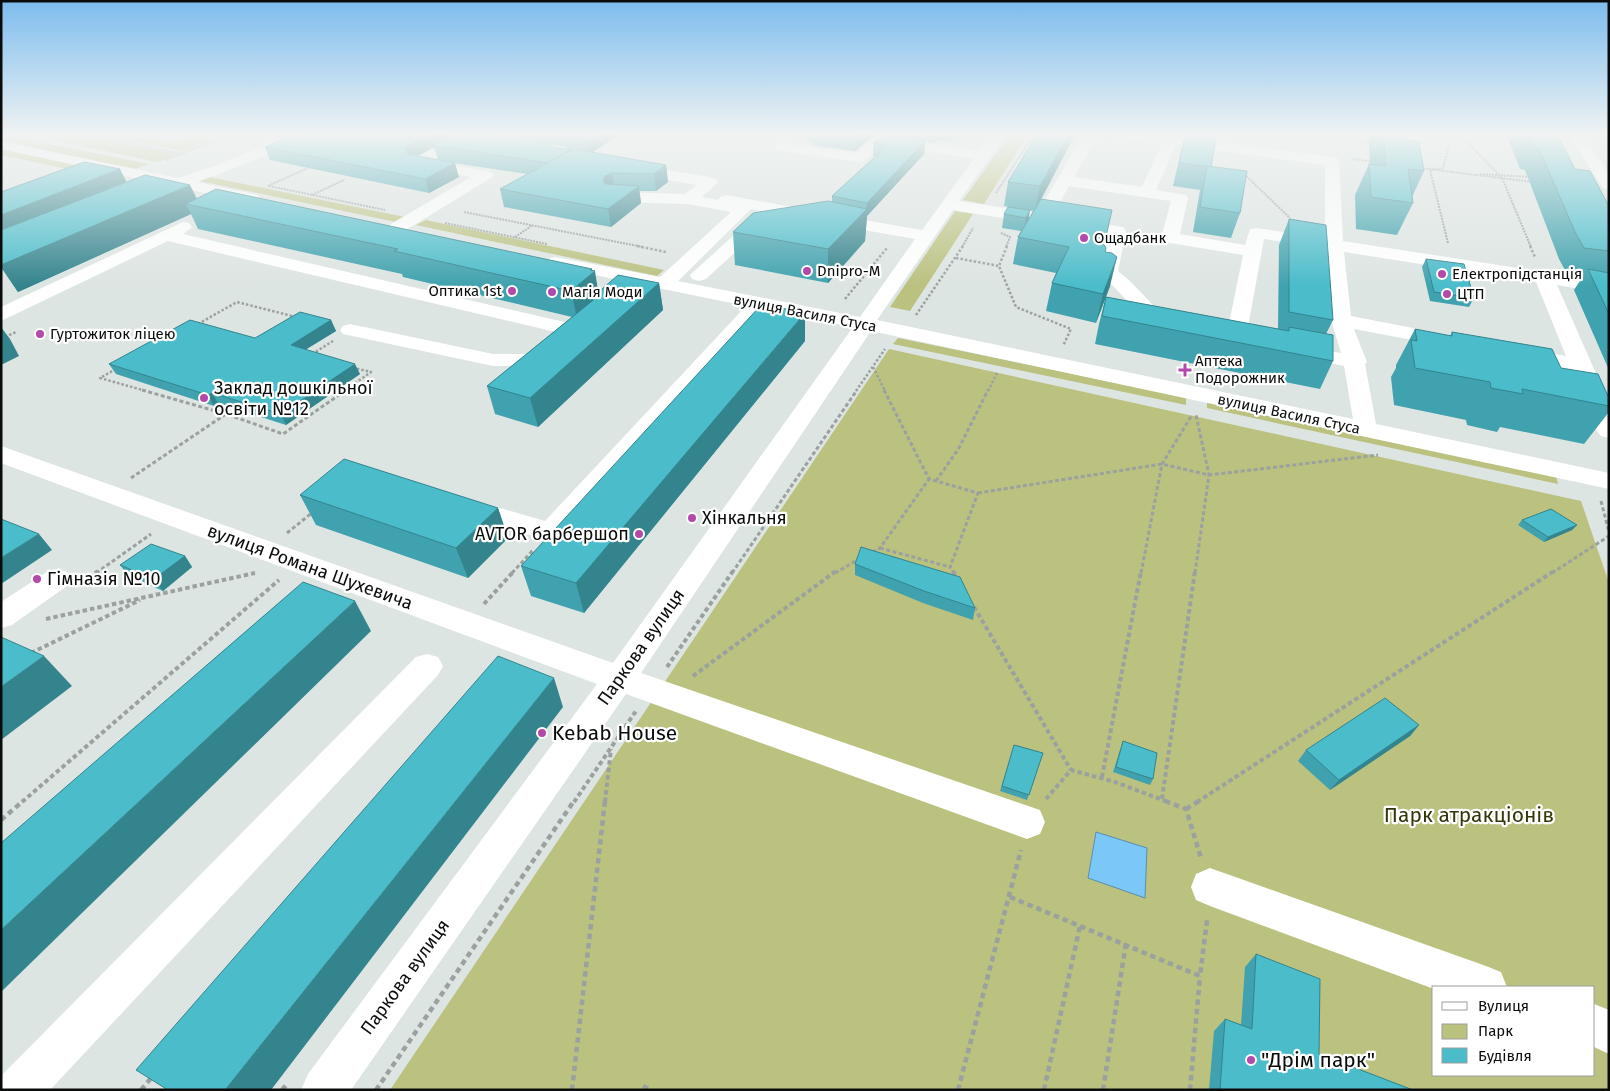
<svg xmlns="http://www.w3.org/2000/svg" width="1610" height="1091" font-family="'Fira Sans',sans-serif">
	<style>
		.green { fill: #bbc17f; fill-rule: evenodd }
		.water { fill: #7ac7f8; stroke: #588fb1 }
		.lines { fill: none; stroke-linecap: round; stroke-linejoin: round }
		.path-far4 { stroke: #9ba19f; stroke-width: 2; stroke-dasharray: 2 1; stroke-linecap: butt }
		.path-far3 { stroke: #9ba19f; stroke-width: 2.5; stroke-dasharray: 2.5 2; stroke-linecap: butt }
		.path-far2 { stroke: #9ba19f; stroke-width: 3; stroke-dasharray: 4 2.5; stroke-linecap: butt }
		.path-far1 { stroke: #9ba19f; stroke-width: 4; stroke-dasharray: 4.5 3; stroke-linecap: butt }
		.path { stroke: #9ba19f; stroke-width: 4.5; stroke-dasharray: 5.5 4; stroke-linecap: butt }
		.minor { fill: #fff; fill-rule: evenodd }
		.wall { fill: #40a2ae; fill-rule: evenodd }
		.shaded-wall { fill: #34848d }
		.building { fill: #4abcca; stroke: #34848d }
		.poi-dot { fill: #b349aa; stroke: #fff; stroke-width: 2 }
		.labels { text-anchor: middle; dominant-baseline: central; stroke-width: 4.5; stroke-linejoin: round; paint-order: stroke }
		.far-poi-label { font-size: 15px; fill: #0a0c0c; stroke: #fff; text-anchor: start }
		.far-street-label { font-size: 15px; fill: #0a0c0c; stroke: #fff }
		.poi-label { font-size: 18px; fill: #0a0c0c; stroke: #fff; text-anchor: start }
		.street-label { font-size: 18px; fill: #0a0c0c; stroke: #fff }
		.near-poi-label { font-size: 21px; fill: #0a0c0c; stroke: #fff; text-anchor: start }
		.near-park-label { font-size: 21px; fill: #333608; stroke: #fff }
	</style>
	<rect width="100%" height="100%" fill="#dde5e2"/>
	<g class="green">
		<polygon points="58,133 72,133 176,154 158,162 42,138"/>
		<polygon points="203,133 226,133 183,151 121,139 132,135 177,143"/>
		<polygon points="1011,133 1029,133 984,204 963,200"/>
		<polygon points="1,134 149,164 136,169 1,142"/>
		<polygon points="1,148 108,170 95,175 1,155"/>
		<polygon points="205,176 405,217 396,222 195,180"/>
		<polygon points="955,211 973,214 910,311 890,307"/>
		<polygon points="426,220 664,270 657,276 416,225"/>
		<polygon points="898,338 1186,397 1186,405 893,344"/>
		<path d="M889 349 1581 501 1609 583V1090H390ZM1434 987H1594V1075H1434Z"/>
		<polygon points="1207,402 1556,476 1558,484 1207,408"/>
	</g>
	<polygon class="water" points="1096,832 1147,848 1145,898 1088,878"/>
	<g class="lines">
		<g class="path-far4">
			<polyline points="80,133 182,154"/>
			<polyline points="1302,133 1368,142 1367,133"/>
			<polyline points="1458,133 1502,178 1531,247"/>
			<polyline points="45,135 52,133"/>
			<polyline points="114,140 131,133"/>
			<polyline points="1353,159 1374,162"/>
			<polyline points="166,160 233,133"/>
			<polyline points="1420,168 1533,182"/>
			<polyline points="1244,174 1290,218"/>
			<polyline points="1480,174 1531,177"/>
			<polyline points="268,186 310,167"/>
			<polyline points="269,186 385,210"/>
			<polyline points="996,193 1035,133"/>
			<polyline points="312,195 344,180"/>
			<polyline points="464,212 643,247"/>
			<polyline points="445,223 547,244"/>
			<polyline points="1001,233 1010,237 1006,247"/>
			<polyline points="515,237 533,225"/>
			<polyline points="1448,243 1430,170 1443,168 1453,133"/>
			<polyline points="962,247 973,228"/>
		</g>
		<g class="path-far3">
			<polyline points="637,246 666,252"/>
			<polyline points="1007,246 999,266 1016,307 1071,329 1063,346"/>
			<polyline points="1530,246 1535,257"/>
			<polyline points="956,258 999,266"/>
			<polyline points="845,299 887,248"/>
			<polyline points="916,315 963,246"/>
			<polyline points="198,324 237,302 296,317"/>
			<polyline points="1,339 16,332"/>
			<polyline points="312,354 333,341"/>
			<polyline points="873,367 885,391"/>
			<polyline points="116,369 100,378 146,391"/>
			<polyline points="344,391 371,372 354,368"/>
			<polyline points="856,391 885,349"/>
			<polyline points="988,391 997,373"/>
		</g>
		<g class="path-far2">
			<polyline points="142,390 226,414"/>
			<polyline points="884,390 929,479 978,493 950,567 954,573"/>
			<polyline points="131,478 226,414 283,434 346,390"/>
			<polyline points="936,481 959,448 988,390"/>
			<polyline points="978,493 1162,464 1209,475 1378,455"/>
			<polyline points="1601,501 1609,532"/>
			<polyline points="287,533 313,512"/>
			<polyline points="880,548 950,567"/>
			<polyline points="872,552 880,548 929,479"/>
			<polyline points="96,573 151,534"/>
			<polyline points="512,573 534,549"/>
			<polyline points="732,573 857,390"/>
			<polyline points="835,573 859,559"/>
			<polyline points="1141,573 1162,464 1192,415"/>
			<polyline points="1195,573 1209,475 1196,415"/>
			<polyline points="1552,573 1609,536"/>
		</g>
		<g class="path-far1">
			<polyline points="953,571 957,578"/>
			<polyline points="83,582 98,571"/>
			<polyline points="484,604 514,571"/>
			<polyline points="974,607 1071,770"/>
			<polyline points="46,619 255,573"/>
			<polyline points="31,653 140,600"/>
			<polyline points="667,667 733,571"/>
			<polyline points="693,676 836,571"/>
			<polyline points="1102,777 1141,571"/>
			<polyline points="1046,799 1071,770 1115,782 1168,802"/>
			<polyline points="1162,799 1195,571"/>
			<polyline points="22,802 279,580"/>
			<polyline points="574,802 636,711"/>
			<polyline points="605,802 611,749"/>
			<polyline points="1197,802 1554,571"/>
		</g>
		<g class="path">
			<polyline points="1165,801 1186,809 1201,858"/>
			<polyline points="1186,809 1199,801"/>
			<polyline points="1,820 23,801"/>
			<polyline points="1010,897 1200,976 1207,920"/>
			<polyline points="643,1086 651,1090"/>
			<polyline points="141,1090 152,1077"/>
			<polyline points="282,1090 288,1083"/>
			<polyline points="376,1090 574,801"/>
			<polyline points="572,1090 605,801"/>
			<polyline points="958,1090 1021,850"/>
			<polyline points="1044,1090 1080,926"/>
			<polyline points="1103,1090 1126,943"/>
			<polyline points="1190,1090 1200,976"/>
		</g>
		<g class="minor">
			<polygon points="295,133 305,133 307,136 305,139 222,173 197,182 258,195 260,198 258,201 252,203 1,149 1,141 178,178 212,167"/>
			<polygon points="461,133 479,133 432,161 491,172 494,175 491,178 401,233 395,234 389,233 386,229 389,225 471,177 417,168 412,166 409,163 412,160"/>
			<path d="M875 133H889L887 138 980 151 993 133H1007L959 201 1037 213 1085 133H1099L1074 177 1142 187 1162 143 1115 137 1108 133H1149L1332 157 1337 158 1339 161 1343 241 1609 282V294L1557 285 1609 403V438L1601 436 1597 431 1572 370 1513 359 1510 354 1513 349 1521 348 1566 356 1536 282 1344 252 1351 316 1449 335 1456 337 1459 341 1456 345 1449 347 1354 329 1367 362 1365 364 1376 424 1609 473V489L871 331 641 673 1040 810 1045 822 1040 834 1027 839 626 694 351 1090H301L308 1074 597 684 1 463V446L613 663 853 327 765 310 560 539 550 541 456 513 452 507 456 501 465 498 545 521 746 306 556 267 550 266 547 262 550 258 556 257 660 277 731 212 689 204 615 202 609 200 607 197 609 194 615 192 685 194 697 185 625 172 622 169 625 166 630 164 710 177 716 179 718 182 702 197 718 200 720 197 726 195 814 211 820 212 822 216 820 220 814 221 751 209 678 281 860 317 915 239 847 227 830 230 824 229 821 225 824 221 847 217 922 230 974 159 883 145 864 161 859 162 781 151 776 150 774 147 776 144 781 143 856 153 873 139ZM1176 145 1325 165V238L1256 228 1250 229 1245 245 1180 234 1188 198 1186 195 1156 190ZM1069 186 1171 201 1161 238 1164 242 1243 255 1226 338 1229 342 1236 344 1243 342 1246 338 1264 239 1325 248 1331 320 1341 353 1297 345 1290 347 1286 351 1290 355 1344 366 1353 419 877 320 953 210 1108 235 1099 273 1117 290 1154 330 1161 332 1173 330 1176 326 1173 322 1167 320 1131 282 1118 271 1126 231 1123 227 1052 216Z"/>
			<polygon points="1567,133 1581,133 1609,173 1609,190 1603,188"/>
			<path d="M183 222 189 223 192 227 183 234 573 324C581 316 585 311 597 314L600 318 584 335 577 337 168 241 1 321V307Z"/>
			<polygon points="768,230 774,231 777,235 774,239 745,243 706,279 699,281 692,279 690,275 734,235"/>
			<polygon points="350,324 493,354 525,354 552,344 559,346 563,350 556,359 526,366 493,366 343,334 340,330 343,326"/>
			<polygon points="57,569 67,572 71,579 67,586 12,625 1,628 1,602 47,572"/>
			<polygon points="427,654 438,657 443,666 438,675 50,1090 1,1090 3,1074 416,657"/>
			<polygon points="1210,868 1486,966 1501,972 1507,987 1434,989 1210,906 1196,900 1191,887 1196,874"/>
			<polygon points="1594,1004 1609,1010 1609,1054 1594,1047"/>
		</g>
	</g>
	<g class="wall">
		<path d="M298 133H622L592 152 666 165 668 182 656 191H639L641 203 611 227 504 207 500 189 527 174 448 162 459 177 429 193 270 160 265 147ZM551 144 566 147 567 149 553 147ZM434 147 438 160 417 156Z"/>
		<polygon points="802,133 874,133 871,138 855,151 814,145"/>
		<polygon points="889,133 956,133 949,142 937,140 934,143 925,141 924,154 867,216 865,241 828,283 735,265 733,232 832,202 832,196 875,156 873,156 873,143 890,136"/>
		<polygon points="1038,133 1041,199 1104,245 1110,286 1096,323 1046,311 1052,283 1056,273 1013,264 1018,237 1021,231 1002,228 1004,214 1029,218 1033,211 1004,206 1008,182"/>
		<polygon points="1186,133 1211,167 1240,213 1231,238 1193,232 1200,190 1173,186 1181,151"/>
		<polygon points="1328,133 1360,133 1358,137"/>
		<polygon points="1372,133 1403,133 1404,140 1424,171 1412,197 1413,203 1397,235 1356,229 1355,195 1369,164 1370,164 1369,141"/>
		<polygon points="1506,133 1556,133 1575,169 1609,206 1609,370 1574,290 1583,276 1567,274 1559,259 1525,170 1520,169"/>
		<polygon points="120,169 126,182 197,199 592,270 598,293 659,283 663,310 538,427 495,414 487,386 572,317 403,277 402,274 198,229 191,214 18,292 1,267 1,265"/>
		<polygon points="1289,219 1333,320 1326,334 1333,361 1320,389 1095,344 1099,324 1106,297 1278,329 1279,245"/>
		<polygon points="1426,259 1474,298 1469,307 1430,301 1422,267"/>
		<polygon points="331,320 336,331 305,350 360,374 286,425 218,403 214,406 116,374 109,364 255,338"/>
		<polygon points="1415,329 1450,336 1452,332 1561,368 1609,398 1609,412 1584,444 1500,427 1497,432 1467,425 1466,420 1394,405 1391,377 1396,368 1396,365"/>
		<polygon points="805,341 584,613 531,596 521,566"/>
		<polygon points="300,495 498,508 508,538 468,578 316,525"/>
		<polygon points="1522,520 1577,525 1572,530 1544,542 1518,525"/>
		<polygon points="185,556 192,567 163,591 129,576 120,565"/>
		<polygon points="855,564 975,608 973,620 923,603 855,575"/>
		<polygon points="1419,725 1410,736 1330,790 1298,761 1306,750"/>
		<polygon points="1123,741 1153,779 1150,785 1113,772 1121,747"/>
		<polygon points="1014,745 1043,753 1027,800 1000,791"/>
		<polygon points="1256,954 1319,1054 1413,1090 1209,1090 1214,1031 1225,1019 1241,1025 1245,967"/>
	</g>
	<g class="shaded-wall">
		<polygon points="431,133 457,133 433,145 434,147 408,162 404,148"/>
		<polygon points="600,133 622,133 588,155 586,142"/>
		<polygon points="856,133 874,133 871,138 855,151"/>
		<polygon points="935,133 938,133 937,140 934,143"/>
		<polygon points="950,133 956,133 949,142"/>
		<polygon points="1069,133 1076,133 1035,211 1040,186"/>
		<polygon points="925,141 924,154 867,216 865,241 828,283 828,249 866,210 867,203"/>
		<polygon points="455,163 459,177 429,193 425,179"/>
		<polygon points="666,165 668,182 656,191 654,174"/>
		<polygon points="120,169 132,193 1,247 1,215"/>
		<polygon points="612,173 615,190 607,193 603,181 605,176"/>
		<polygon points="190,185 201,207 186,204 191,214 18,292 1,267 1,265"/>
		<polygon points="639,186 641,203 611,227 608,209"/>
		<polygon points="1030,210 1028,224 1024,232 1026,218"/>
		<polygon points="1117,257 1110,286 1096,323 1103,294"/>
		<polygon points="592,269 592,273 595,271 599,297 594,296 595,301 577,318 571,291"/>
		<polygon points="659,283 663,310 538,427 530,398"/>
		<polygon points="805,313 805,341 584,613 576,583"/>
		<polygon points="331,320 336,331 295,356 291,345"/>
		<polygon points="1,327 10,339 19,356 1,365"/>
		<polygon points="355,364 360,374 286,425 281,414"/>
		<polygon points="212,393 218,403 214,406 208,395"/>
		<polygon points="498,508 508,538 468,578 456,548"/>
		<polygon points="1577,525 1572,530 1544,542 1548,537"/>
		<polygon points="39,534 52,550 1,584 1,558"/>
		<polygon points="185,556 192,567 163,591 154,579"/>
		<polygon points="355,601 371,631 1,992 1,930"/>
		<polygon points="44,656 72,686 1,740 1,687"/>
		<polygon points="554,678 563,707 271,1090 225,1090"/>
		<polygon points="1419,725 1410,736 1330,790 1339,780"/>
	</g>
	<g class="building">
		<polygon points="298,133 431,133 404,148 408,154 455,163 425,179 265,147"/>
		<polygon points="457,133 495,133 549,142 553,147 570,150 548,163 433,145"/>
		<polygon points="560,133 600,133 586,142 565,138 563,134"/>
		<polygon points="1038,133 1069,133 1040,186 1008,182"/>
		<polygon points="1186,133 1217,133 1211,167 1179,163"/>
		<polygon points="1383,133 1403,133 1404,140 1419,142 1424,171 1408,169 1413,203 1371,197 1369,164 1386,166"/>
		<polygon points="1527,133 1556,133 1575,169 1590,171 1609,206 1609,251 1584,248 1576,234 1538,147 1533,146"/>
		<polygon points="883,136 925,141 867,203 832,196 887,146 873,143"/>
		<polygon points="573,149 666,165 654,174 612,173 605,176 603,181 606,184 639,186 608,209 500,189"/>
		<polygon points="84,162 120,169 1,215 1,192"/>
		<polygon points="1207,166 1247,171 1240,213 1200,207"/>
		<polygon points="145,175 190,185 1,265 1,230"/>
		<polygon points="216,189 592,269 590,270 595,271 571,291 394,251 398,249 186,204"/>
		<polygon points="1041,199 1112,210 1104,245 1106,248 1105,252 1112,253 1117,257 1103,294 1052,283 1069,247 1018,237"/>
		<polygon points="828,201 867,209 828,249 733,232 753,213"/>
		<polygon points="1008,207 1030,210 1026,218 1004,214"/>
		<polygon points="1289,219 1326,225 1333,320 1289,312"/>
		<polygon points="1426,259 1464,264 1474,298 1434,292"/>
		<polygon points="1588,269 1609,273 1609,314"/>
		<polygon points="618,275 659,283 530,398 487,386 597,297 594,296"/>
		<polygon points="1106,297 1289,331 1289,327 1333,335 1333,361 1102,316"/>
		<polygon points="762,304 805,313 576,583 521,566"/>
		<polygon points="300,312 331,320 291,345 355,364 281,414 212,393 208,395 109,364 190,320 255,338"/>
		<polygon points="1415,329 1452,336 1452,332 1552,349 1561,368 1598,374 1609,398 1609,406 1522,389 1523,394 1491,388 1490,382 1415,368 1411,340 1417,341"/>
		<polygon points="344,459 498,508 456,548 300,495"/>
		<polygon points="1551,509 1577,525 1548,537 1522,520"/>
		<polygon points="1,519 39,534 1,558"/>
		<polygon points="151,544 185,556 154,579 120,565"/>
		<polygon points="861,547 960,577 975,608 924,591 855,564"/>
		<polygon points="303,582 355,601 1,930 1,843"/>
		<polygon points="1,637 44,656 1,687"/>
		<polygon points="498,656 554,678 225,1090 168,1090 136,1070"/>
		<polygon points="1385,698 1419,725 1339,780 1306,750"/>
		<polygon points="1123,741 1157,753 1153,779 1116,767"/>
		<polygon points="1014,745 1043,753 1029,795 1002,786"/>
		<polygon points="1256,954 1320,979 1319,1054 1413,1090 1220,1090 1225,1019 1252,1029"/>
	</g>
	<linearGradient id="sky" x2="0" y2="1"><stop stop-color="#7cbcee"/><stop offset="0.47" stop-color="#f0f3f2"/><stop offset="1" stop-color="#f0f3f2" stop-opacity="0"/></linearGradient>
	<rect width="1610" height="286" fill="url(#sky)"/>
	<g class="poi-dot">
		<circle cx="1084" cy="238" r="5"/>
		<circle cx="807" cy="271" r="5"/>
		<circle cx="1442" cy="274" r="5"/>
		<circle cx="512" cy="291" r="5"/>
		<circle cx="552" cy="292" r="5"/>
		<circle cx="1447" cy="294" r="5"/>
		<circle cx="40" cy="334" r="5"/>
		<path d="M1182.5 362.5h5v5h5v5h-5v5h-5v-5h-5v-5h5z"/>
		<circle cx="204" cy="398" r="5"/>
		<circle cx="692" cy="518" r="5"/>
		<circle cx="639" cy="534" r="5"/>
		<circle cx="37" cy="579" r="5"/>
		<circle cx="542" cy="733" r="5"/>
		<circle cx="1251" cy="1060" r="5"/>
	</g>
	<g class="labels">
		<g class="far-poi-label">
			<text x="1094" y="238">Ощадбанк</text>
			<text x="817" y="271">Dnipro-M</text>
			<text x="1452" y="274">Електропідстанція</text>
			<text x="502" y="291" text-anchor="end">Оптика 1st</text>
			<text x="562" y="292">Магія Моди</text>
			<text x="1457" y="294">ЦТП</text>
			<text x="50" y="334">Гуртожиток ліцею</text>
			<text x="1195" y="361">Аптека<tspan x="1195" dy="17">Подорожник</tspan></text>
		</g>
		<g class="far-street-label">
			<text transform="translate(805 313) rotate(11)">вулиця Василя Стуса</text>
			<text transform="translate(1289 414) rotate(12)">вулиця Василя Стуса</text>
		</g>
		<g class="poi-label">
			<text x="214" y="388">Заклад дошкільної<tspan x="214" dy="21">освіти №12</tspan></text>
			<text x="702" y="518">Хінкальня</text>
			<text x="629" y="534" text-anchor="end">AVTOR барбершоп</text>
			<text x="47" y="579">Гімназія №10</text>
		</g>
		<g class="street-label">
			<text transform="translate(310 567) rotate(20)">вулиця Романа Шухевича</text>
			<text transform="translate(641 647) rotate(-55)">Паркова вулиця</text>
			<text transform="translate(405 977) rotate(-54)">Паркова вулиця</text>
		</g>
		<g class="near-poi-label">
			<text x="552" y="733">Kebab House</text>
			<text x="1261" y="1060">"Дрім парк"</text>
		</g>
		<g class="near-park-label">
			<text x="1469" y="815">Парк атракціонів</text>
		</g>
	</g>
	<rect width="1610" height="1091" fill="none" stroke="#0a0c0c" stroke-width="5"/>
	<rect x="1432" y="986" width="162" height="90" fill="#ffffff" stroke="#9d9e9e"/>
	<rect x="1442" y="1002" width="25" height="8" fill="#ffffff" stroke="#9d9e9e"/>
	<text x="1478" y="1011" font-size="15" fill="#0a0c0c">Вулиця</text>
	<rect x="1442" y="1024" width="25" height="15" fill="#bbc17f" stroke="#9d9e9e"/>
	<text x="1478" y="1036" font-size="15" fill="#0a0c0c">Парк</text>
	<rect x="1442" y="1048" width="25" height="15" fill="#4abcca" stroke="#9d9e9e"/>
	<text x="1478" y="1061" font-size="15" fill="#0a0c0c">Будівля</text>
</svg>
